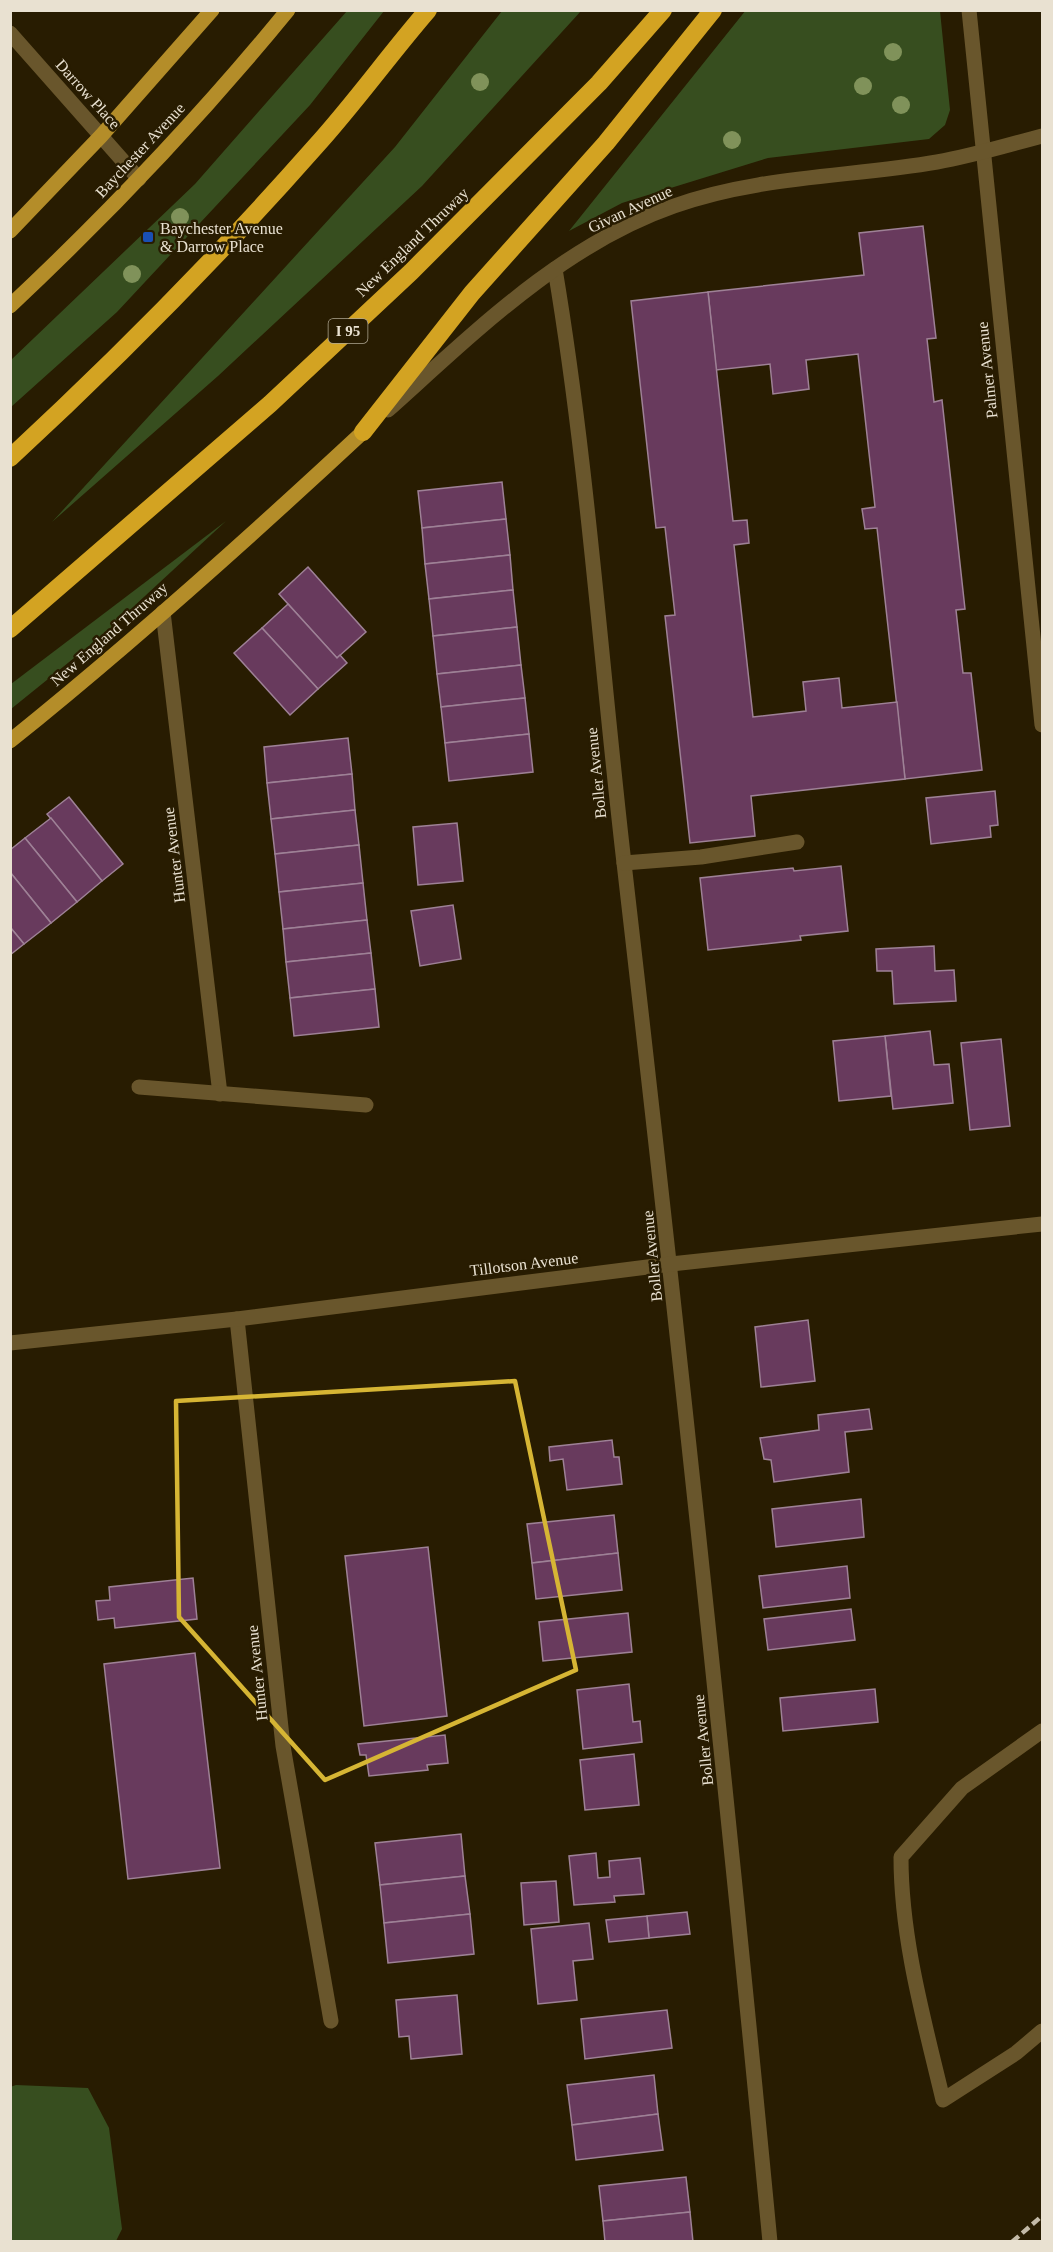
<svg xmlns="http://www.w3.org/2000/svg" width="1053" height="2252" font-family="Georgia,serif">
	<style>
		.green { fill: #374e1f }
		.building { fill: #683a5d; stroke: #9e8196; stroke-width: 1.5 }
		.lines { fill: none; stroke-linecap: round; stroke-linejoin: round }
		.minor { stroke: #69562c; stroke-width: 15 }
		.major { stroke: #b48d29; stroke-width: 15 }
		.highway { stroke: #d3a322; stroke-width: 18 }
		.rail { stroke: #c3baa8; stroke-width: 4.5; stroke-dasharray: 9 4.5; stroke-linecap: butt }
		.tree { fill: #80925a }
		.marked { fill: none; stroke: #d6b534; stroke-width: 4.5; stroke-linejoin: round }
		.transit-dot { fill: #1a4fb4; stroke: #281c01; stroke-width: 2 }
		.labels { text-anchor: middle; dominant-baseline: central; stroke-width: 5; stroke-linejoin: round; paint-order: stroke }
		.shield { fill: #281c01; stroke: #afa693; stroke-width: 1.5 }
		.shield-label { font-size: 15px; font-weight: bold; fill: #e9e1d1 }
		.street-label { font-size: 16px; fill: #e9e1d1; stroke: #281c01 }
		.poi-label { font-size: 16px; fill: #e9e1d1; stroke: #281c01; text-anchor: start }
	</style>
	<rect width="100%" height="100%" fill="#281c01"/>
	<g class="green">
		<polygon points="746,10 940,11 950,110 945,125 929,139 768,158 622,203 569,231"/>
		<polygon points="347,11 384,11 310,105 117,312 11,407 11,360 195,184"/>
		<polygon points="502,11 581,11 422,186 218,376 52,522 395,147"/>
		<polygon points="226,521 105,633 11,709 11,684"/>
		<polygon points="16,2085 88,2088 109,2128 122,2229 116,2241 11,2241 10,2087"/>
	</g>
	<g class="building">
		<polygon points="923,226 936,338 927,339 934,402 942,400 965,609 956,610 963,673 971,673 982,770 905,779 877,528 865,529 862,509 875,507 858,354 806,360 809,389 773,394 770,364 716,370 708,292 864,275 859,233"/>
		<polygon points="708,292 733,521 747,520 749,543 734,545 753,717 806,711 803,682 839,678 842,708 897,702 905,779 751,796 755,836 690,843 665,616 675,615 665,527 656,528 631,301"/>
		<polygon points="502,482 506,519 422,528 418,491"/>
		<polygon points="506,519 510,555 425,564 422,528"/>
		<polygon points="510,555 513,590 429,599 425,564"/>
		<polygon points="308,567 366,632 337,658 279,594"/>
		<polygon points="513,590 517,627 433,636 429,599"/>
		<polygon points="288,604 337,658 340,655 347,663 318,689 262,628"/>
		<polygon points="517,627 521,665 437,674 433,636"/>
		<polygon points="262,628 318,689 290,715 234,653"/>
		<polygon points="521,665 525,698 441,707 437,674"/>
		<polygon points="525,698 529,734 445,743 441,707"/>
		<polygon points="529,734 533,772 449,781 445,743"/>
		<polygon points="348,738 352,774 267,783 264,747"/>
		<polygon points="352,774 355,810 271,819 267,783"/>
		<polygon points="995,791 998,825 990,826 991,837 931,844 926,798"/>
		<polygon points="69,797 123,864 102,881 47,814"/>
		<polygon points="355,810 359,845 275,854 271,819"/>
		<polygon points="51,818 102,881 77,902 25,838"/>
		<polygon points="457,823 463,881 418,885 413,827"/>
		<polygon points="25,838 77,902 51,923 10,872 10,850"/>
		<polygon points="359,845 363,883 279,892 275,854"/>
		<polygon points="841,866 848,931 800,936 801,940 708,950 700,878 793,868 794,871"/>
		<polygon points="10,872 51,923 24,944 10,927"/>
		<polygon points="363,883 367,920 283,929 279,892"/>
		<polygon points="453,905 461,959 420,966 411,911"/>
		<polygon points="367,920 371,953 286,962 283,929"/>
		<polygon points="10,927 24,944 10,955"/>
		<polygon points="934,946 935,971 954,970 956,1001 894,1004 892,971 877,971 876,949"/>
		<polygon points="371,953 375,989 290,998 286,962"/>
		<polygon points="375,989 379,1027 294,1036 290,998"/>
		<polygon points="930,1031 934,1065 949,1064 953,1103 893,1109 885,1036"/>
		<polygon points="885,1036 891,1096 839,1101 833,1041"/>
		<polygon points="1001,1039 1010,1126 970,1130 961,1043"/>
		<polygon points="808,1320 815,1381 761,1387 755,1327"/>
		<polygon points="869,1409 872,1429 845,1432 849,1472 774,1482 771,1460 764,1459 760,1438 819,1430 818,1415"/>
		<polygon points="612,1440 614,1457 619,1457 622,1484 567,1490 563,1459 550,1461 549,1447"/>
		<polygon points="861,1499 864,1537 776,1547 772,1509"/>
		<polygon points="614,1515 618,1553 532,1563 527,1524"/>
		<polygon points="428,1547 447,1716 364,1726 345,1556"/>
		<polygon points="618,1553 622,1590 536,1599 532,1563"/>
		<polygon points="847,1566 850,1598 763,1608 759,1576"/>
		<polygon points="193,1578 197,1619 115,1628 114,1618 98,1620 96,1601 110,1600 109,1587"/>
		<polygon points="851,1609 855,1640 768,1650 764,1619"/>
		<polygon points="628,1613 632,1652 543,1661 539,1622"/>
		<polygon points="195,1653 220,1868 128,1879 104,1664"/>
		<polygon points="629,1684 633,1722 640,1721 642,1742 583,1749 577,1690"/>
		<polygon points="875,1689 878,1722 783,1731 780,1698"/>
		<polygon points="445,1735 448,1763 427,1765 428,1770 369,1776 366,1755 360,1755 358,1744"/>
		<polygon points="634,1754 639,1805 585,1810 580,1760"/>
		<polygon points="461,1834 465,1876 380,1885 375,1843"/>
		<polygon points="596,1853 598,1878 610,1877 609,1861 640,1858 644,1894 614,1896 615,1902 574,1905 569,1856"/>
		<polygon points="465,1876 470,1914 384,1923 380,1885"/>
		<polygon points="556,1881 559,1922 524,1925 521,1883"/>
		<polygon points="687,1912 690,1934 649,1938 647,1916"/>
		<polygon points="470,1914 474,1954 388,1963 384,1923"/>
		<polygon points="647,1916 649,1938 609,1942 606,1920"/>
		<polygon points="589,1923 593,1959 573,1961 577,2000 538,2004 531,1929"/>
		<polygon points="457,1995 462,2054 411,2059 409,2036 399,2037 396,2000"/>
		<polygon points="667,2010 672,2048 585,2059 581,2019"/>
		<polygon points="654,2075 658,2114 572,2125 567,2085"/>
		<polygon points="658,2114 663,2150 576,2160 572,2125"/>
		<polygon points="686,2177 690,2212 603,2221 599,2186"/>
		<polygon points="690,2212 693,2242 605,2242 603,2221"/>
	</g>
	<g class="lines">
		<g class="minor">
			<polyline points="969,10 1042,725"/>
			<polyline points="10,33 139,179"/>
			<path d="M555 269C588 466 601 665 624 863 677 1322 726 1781 770 2242"/>
			<path d="M388 410C474 333 562 245 674 206 757 176 850 177 937 162 972 156 1008 145 1042 136"/>
			<polyline points="163,612 220,1094"/>
			<polyline points="624,863 701,857 797,842"/>
			<polyline points="139,1087 366,1105"/>
			<polyline points="237,1319 283,1746 331,2021"/>
			<polyline points="10,1343 237,1319 671,1264 1042,1224"/>
			<path d="M1042 1731 962 1788 901 1857C901 1939 924 2020 943 2100L1016 2053 1042 2031"/>
		</g>
		<g class="major">
			<polyline points="10,231 101,136 212,10"/>
			<path d="M10 306C109 213 202 115 288 10"/>
			<path d="M10 741C132 643 249 538 363 432"/>
		</g>
		<g class="highway">
			<polyline points="363,432 472,293 606,143 713,10"/>
			<path d="M10 458C117 359 219 256 315 147 355 103 389 55 428 10"/>
			<polyline points="10,629 270,404 411,272 599,83 663,10"/>
		</g>
		<polyline class="rail" points="1012,2242 1042,2216"/>
	</g>
	<g class="tree">
		<circle cx="893" cy="52" r="9"/>
		<circle cx="480" cy="82" r="9"/>
		<circle cx="863" cy="86" r="9"/>
		<circle cx="901" cy="105" r="9"/>
		<circle cx="732" cy="140" r="9"/>
		<circle cx="180" cy="217" r="9"/>
		<circle cx="132" cy="274" r="9"/>
	</g>
	<path class="marked" d="M515 1381 576 1670 325 1780 179 1617 176 1401Z"/>
	<rect class="transit-dot" x="142" y="231" width="12" height="12" rx="3"/>
	<g class="labels">
		<rect class="shield" x="328.5" y="319" width="39" height="24" rx="4.5"/>
		<g class="shield-label">
			<text x="348" y="331">I 95</text>
		</g>
		<g class="street-label">
			<text transform="translate(88 94) rotate(48)">Darrow Place</text>
			<text transform="translate(140 150) rotate(-47)">Baychester Avenue</text>
			<text transform="translate(630 209) rotate(-25)">Givan Avenue</text>
			<text transform="translate(412 242) rotate(-44)">New England Thruway</text>
			<text transform="translate(987 370) rotate(-96)">Palmer Avenue</text>
			<text transform="translate(109 634) rotate(-41)">New England Thruway</text>
			<text transform="translate(596 773) rotate(-96)">Boller Avenue</text>
			<text transform="translate(174 855) rotate(-97)">Hunter Avenue</text>
			<text transform="translate(652 1256) rotate(-96)">Boller Avenue</text>
			<text transform="translate(524 1264) rotate(-7)">Tillotson Avenue</text>
			<text transform="translate(257 1673) rotate(-96)">Hunter Avenue</text>
			<text transform="translate(703 1740) rotate(-96)">Boller Avenue</text>
		</g>
		<g class="poi-label">
			<text x="160" y="228">Baychester Avenue<tspan x="160" dy="18">&amp; Darrow Place</tspan></text>
		</g>
	</g>
	<rect width="1053" height="2252" fill="none" stroke="#e9e1d1" stroke-width="24"/>
</svg>
